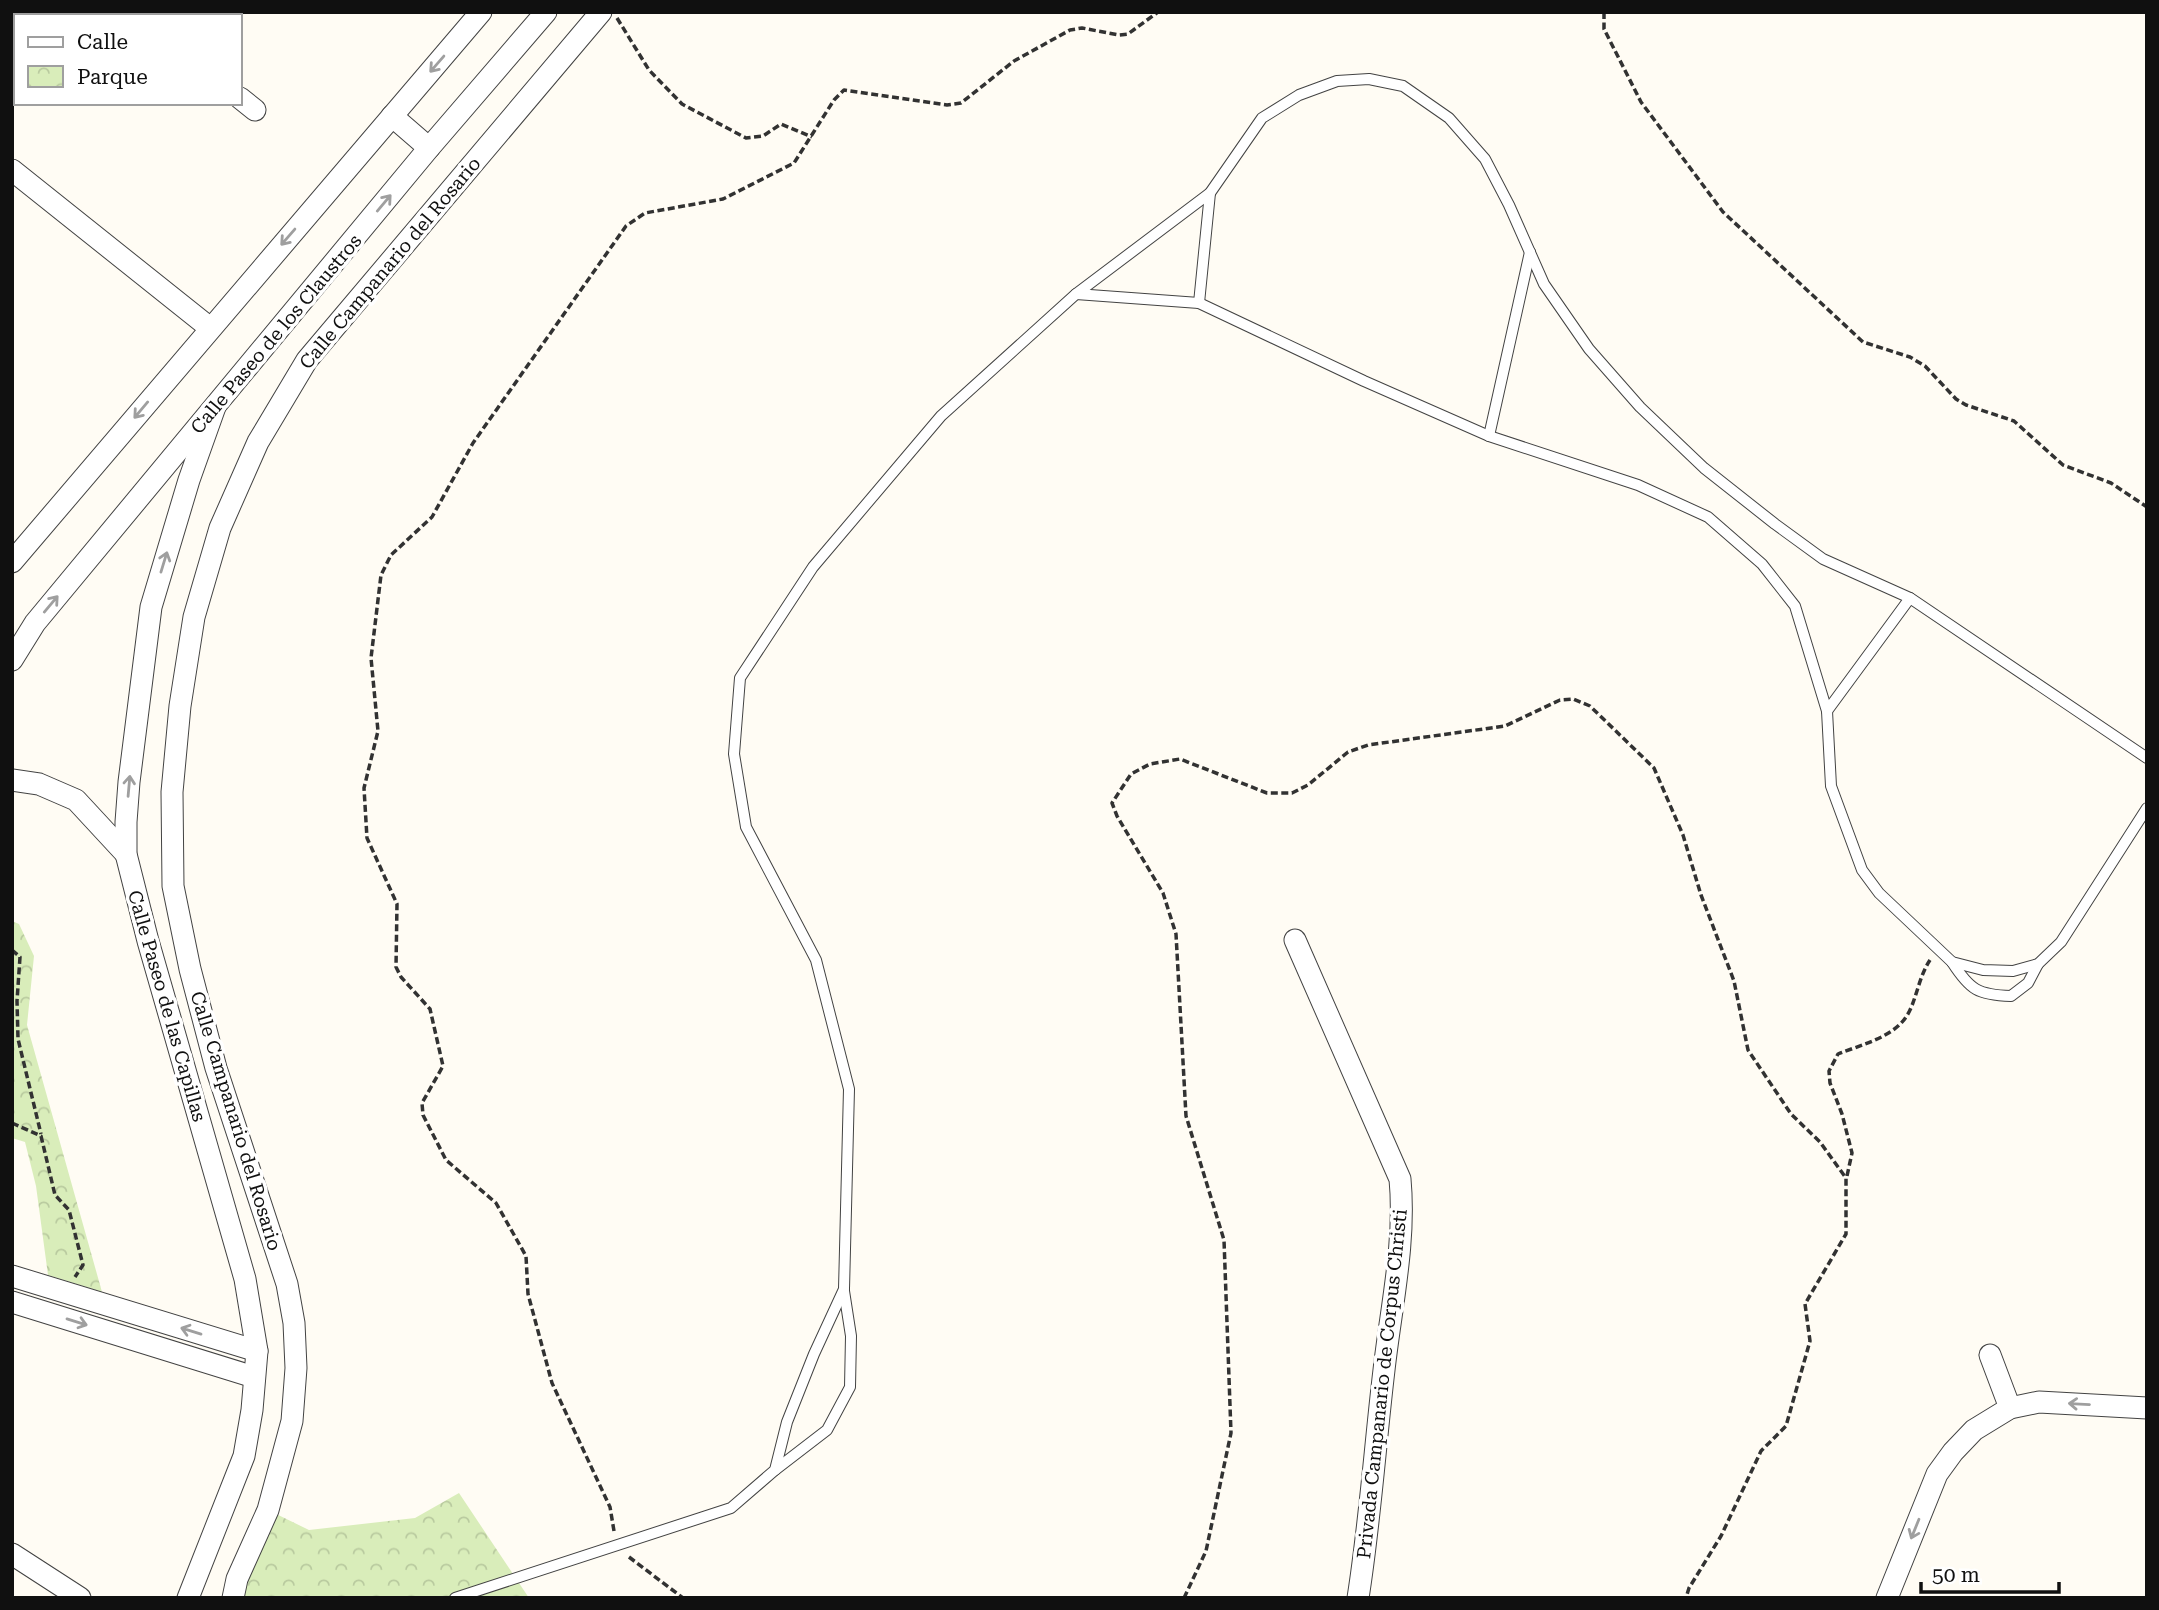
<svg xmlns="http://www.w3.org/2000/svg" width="2159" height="1610" font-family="'Roboto Serif',serif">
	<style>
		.park { fill: url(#park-crowns) }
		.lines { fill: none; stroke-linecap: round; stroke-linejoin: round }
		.service-casing { stroke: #434343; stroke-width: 12 }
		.minor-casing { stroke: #434343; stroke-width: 23 }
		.path { stroke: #323232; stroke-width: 3.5; stroke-dasharray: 7 3.5; stroke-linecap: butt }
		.service { stroke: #fff; stroke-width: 10 }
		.minor { stroke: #fff; stroke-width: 21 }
		.oneway { stroke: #9f9f9f }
		.labels { text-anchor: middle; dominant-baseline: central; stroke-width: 7; stroke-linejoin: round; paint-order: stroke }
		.street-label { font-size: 19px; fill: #101010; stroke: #fff }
	</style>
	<defs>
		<pattern id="park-crowns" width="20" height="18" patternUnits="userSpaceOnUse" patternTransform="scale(1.75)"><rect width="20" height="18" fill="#d9edba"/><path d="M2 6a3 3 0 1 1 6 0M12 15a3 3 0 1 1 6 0" fill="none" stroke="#b9ca9f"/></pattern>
	</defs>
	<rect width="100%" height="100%" fill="#fffcf4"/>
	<g class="park">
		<polygon points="12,921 19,924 34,956 27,1025 102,1292 48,1275 36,1186 25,1142 12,1138"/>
		<polygon points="459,1493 529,1598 233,1598 268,1510 309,1530 415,1518"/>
	</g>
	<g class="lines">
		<defs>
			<g id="service">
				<polyline points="1076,294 1199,303 1364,381 1489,436 1638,485 1708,517 1762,564 1795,606 1827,711 1831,786 1862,870 1879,893 1952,962 1983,970 2013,971 2038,964 2061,942 2147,808"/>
				<polyline points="1199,303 1210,193"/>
				<polyline points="1489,436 1530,252"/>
				<polyline points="1827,711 1910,598"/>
				<path d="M1952 962C1970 990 1978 995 2011 996L2028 983 2038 964"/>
				<polyline points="775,1470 827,1430 850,1387 851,1336 844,1291"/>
				<polyline points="455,1598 731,1508 775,1470 787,1422 814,1354 844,1289 849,1089 816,960 746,827 734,754 740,678 813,567 941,416 1076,294 1210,193 1262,118 1299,95 1337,81 1369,79 1403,86 1449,118 1485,159 1509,205 1544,284 1589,349 1640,407 1704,468 1775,524 1823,559 1910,598 2147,758"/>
			</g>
			<g id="minor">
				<polyline points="129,12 134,16"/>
				<polyline points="222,16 225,12"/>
				<polyline points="240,98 255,110"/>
				<polyline points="392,116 429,148"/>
				<polyline points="12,170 210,328"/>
				<polyline points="12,562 481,12"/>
				<polyline points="12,660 35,623 429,148 546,12"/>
				<polyline points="12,780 39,784 76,800 126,854"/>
				<path d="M1295 940 1400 1179C1406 1242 1391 1307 1384 1370 1375 1446 1370 1522 1358 1598"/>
				<polyline points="12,1276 257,1351"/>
				<polyline points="12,1302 254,1377"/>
				<polyline points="1990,1355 2010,1408"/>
				<polyline points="12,1554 80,1598"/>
				<polyline points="188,1598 244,1456 252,1410 257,1351 245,1279 148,941 126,854 126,822 129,782 151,607 189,480 215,407"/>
				<polyline points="233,1598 237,1579 268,1510 292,1421 296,1368 294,1323 287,1284 216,1068 190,969 173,886 172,792 180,706 194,617 220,528 258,442 307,360 601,12"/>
				<polyline points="1887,1598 1937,1474 1953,1452 1974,1430 2010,1408 2039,1402 2147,1408"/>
			</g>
		</defs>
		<use href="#service" class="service-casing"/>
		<use href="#minor" class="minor-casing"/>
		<g class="path">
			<polyline points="1604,12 1604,29 1641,102 1723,212 1863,342 1910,357 1925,366 1956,399 1966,405 2014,421 2063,465 2111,483 2147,507"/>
			<polyline points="617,18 649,70 682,104 746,138 763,136 781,124 812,137"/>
			<polyline points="12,950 20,957 17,1001 18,1039 41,1134"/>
			<polyline points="12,1123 41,1136 55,1195 69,1210 83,1265 75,1277"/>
			<path d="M1847 1176 1852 1153 1842 1114 1830 1083 1829 1071 1838 1054C1860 1045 1892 1038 1906 1017 1916 1003 1918 978 1930 960"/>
			<polyline points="614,1531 610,1507 552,1383 528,1294 526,1256 496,1203 446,1160 423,1115 422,1103 443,1066 430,1009 401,977 396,967 397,904 367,838 364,788 378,731 371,658 381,575 391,555 432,517 473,443 626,226 645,213 723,199 794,163 834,100 844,90 947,105 961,103 1014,61 1070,30 1082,28 1119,35 1128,34 1158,12"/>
			<polyline points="629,1557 683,1598"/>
			<polyline points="1184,1598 1206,1551 1231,1433 1224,1240 1186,1116 1176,934 1163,893 1117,816 1112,803 1131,774 1150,764 1180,759 1267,793 1292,793 1308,785 1348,752 1368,745 1505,726 1560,700 1573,699 1590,706 1654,768 1683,835 1701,895 1734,981 1748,1050 1791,1114 1820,1142 1846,1178 1846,1234 1805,1304 1810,1341 1786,1426 1761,1451 1721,1536 1689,1588 1686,1598"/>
		</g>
		<use href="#service" class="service"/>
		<use href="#minor" class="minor"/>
	</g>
	<defs><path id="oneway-shaft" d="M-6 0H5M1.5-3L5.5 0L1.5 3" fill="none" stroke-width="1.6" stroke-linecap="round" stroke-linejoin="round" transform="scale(1.75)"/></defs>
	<g class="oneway">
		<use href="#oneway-shaft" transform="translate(437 64) rotate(131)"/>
		<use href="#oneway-shaft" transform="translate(384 203) rotate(-50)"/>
		<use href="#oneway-shaft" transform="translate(288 237) rotate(131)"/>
		<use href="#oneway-shaft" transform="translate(141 410) rotate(130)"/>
		<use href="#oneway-shaft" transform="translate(164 562) rotate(-73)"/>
		<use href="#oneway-shaft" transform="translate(51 604) rotate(-50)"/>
		<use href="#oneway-shaft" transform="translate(129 786) rotate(-85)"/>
		<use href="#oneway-shaft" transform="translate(77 1322) rotate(17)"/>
		<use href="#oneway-shaft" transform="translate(191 1331) rotate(-163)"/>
		<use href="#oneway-shaft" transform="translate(2079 1404) rotate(-177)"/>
		<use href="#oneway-shaft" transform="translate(1915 1529) rotate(112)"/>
	</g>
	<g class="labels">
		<g class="street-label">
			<text transform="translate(390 263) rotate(-50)">Calle Campanario del Rosario</text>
			<text transform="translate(276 334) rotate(-50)">Calle Paseo de los Claustros</text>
			<text transform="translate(167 1006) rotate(74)">Calle Paseo de las Capillas</text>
			<text transform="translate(236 1121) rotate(73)">Calle Campanario del Rosario</text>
			<text transform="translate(1382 1384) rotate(-84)">Privada Campanario de Corpus Christi</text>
		</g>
	</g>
	<rect width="2159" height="1610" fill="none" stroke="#101010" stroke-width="28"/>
	<rect x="14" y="14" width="228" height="91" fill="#ffffff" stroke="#9f9f9f" stroke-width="2"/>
	<rect x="28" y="37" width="35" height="10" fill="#ffffff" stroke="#9f9f9f" stroke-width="2"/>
	<text x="77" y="49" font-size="21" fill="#101010">Calle</text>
	<rect x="28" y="66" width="35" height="21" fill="url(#park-crowns)" stroke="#9f9f9f" stroke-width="2"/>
	<text x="77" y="84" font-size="21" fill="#101010">Parque</text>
	<path d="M1921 1582v10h138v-10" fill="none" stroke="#101010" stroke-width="3.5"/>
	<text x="1932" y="1582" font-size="21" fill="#101010" stroke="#ffffff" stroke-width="5" paint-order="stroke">50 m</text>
</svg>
